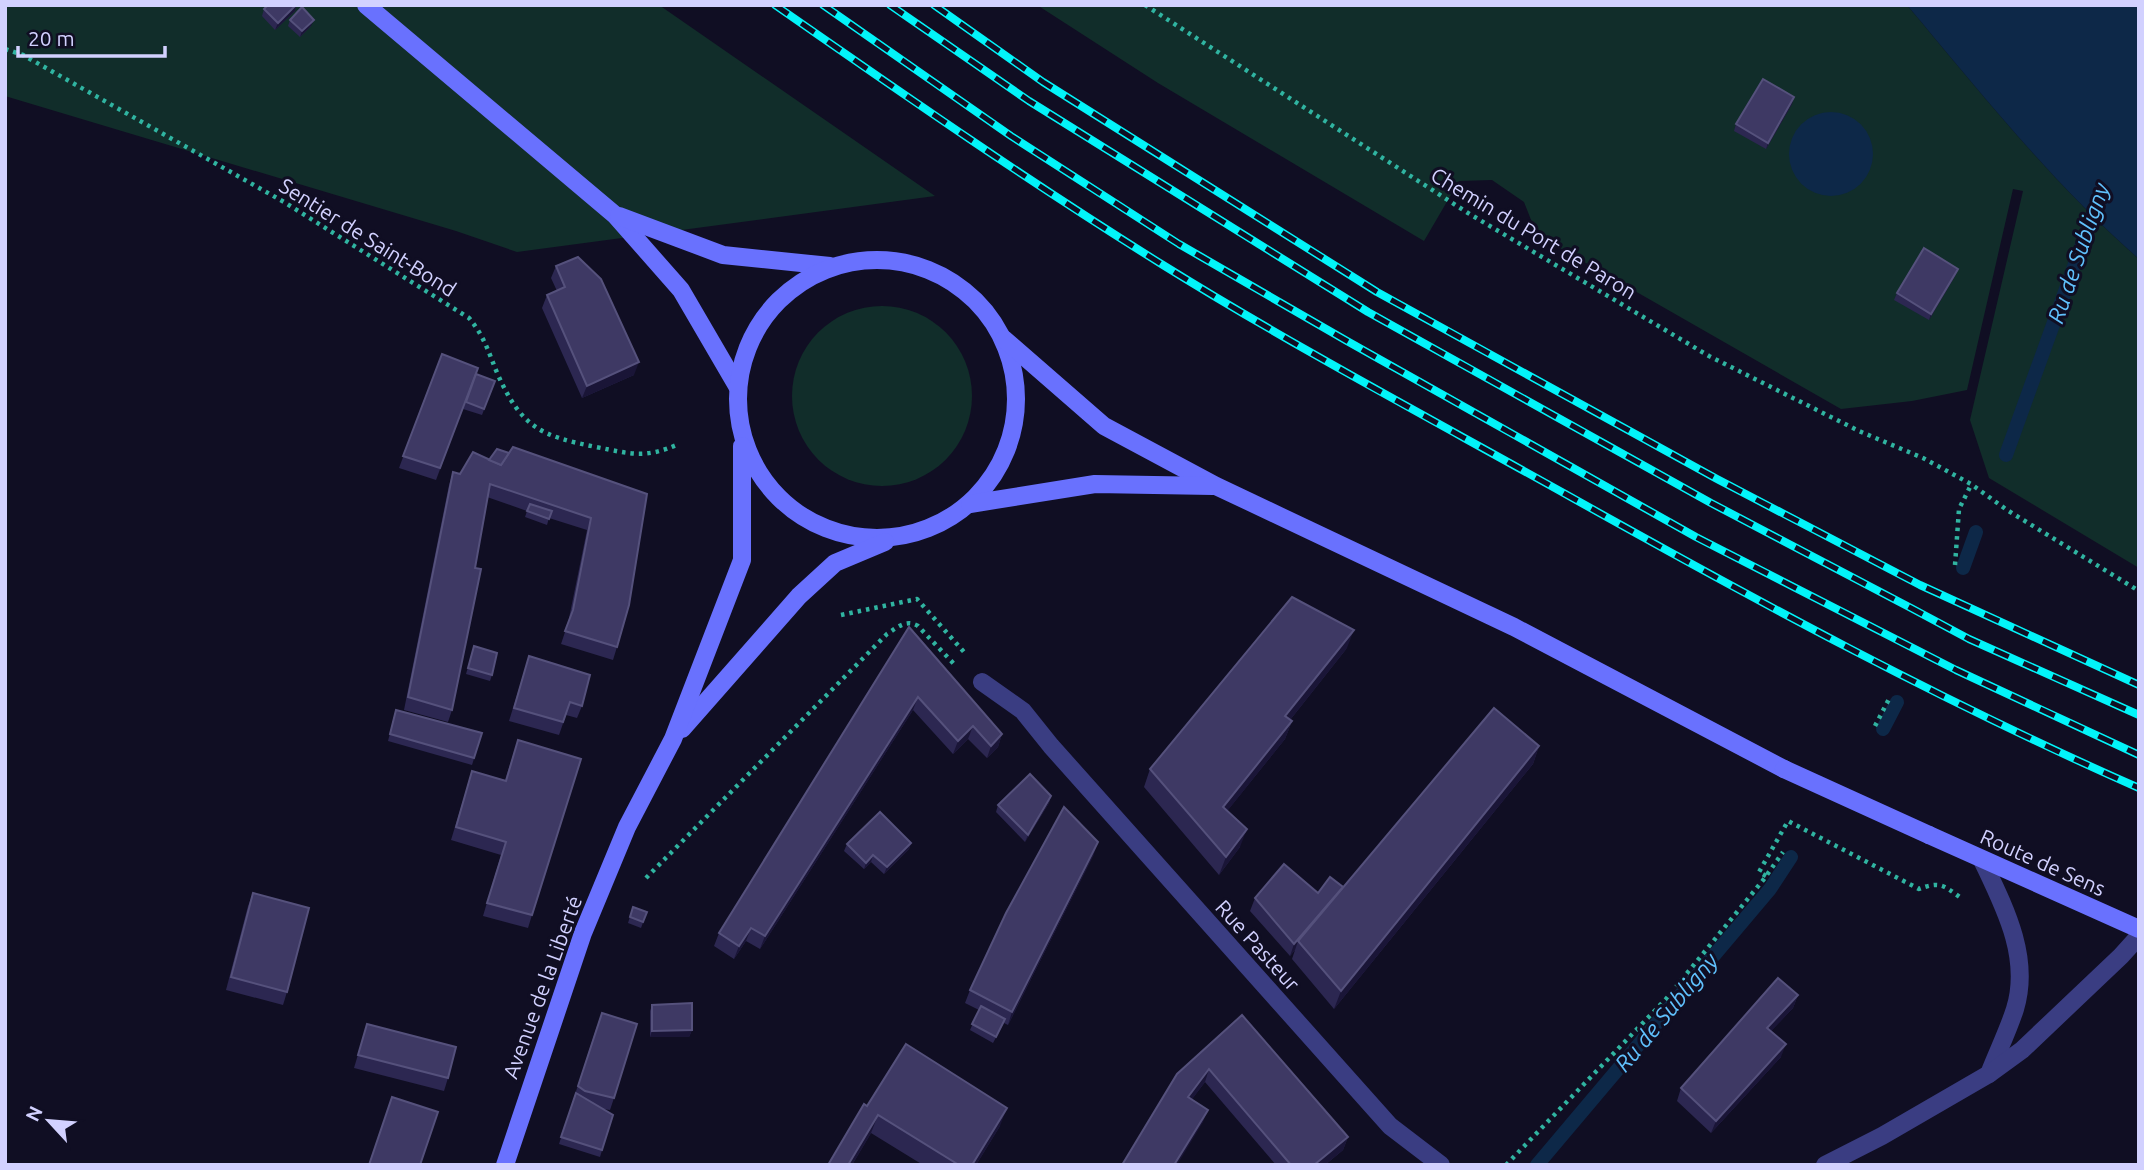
<svg xmlns="http://www.w3.org/2000/svg" width="2144" height="1170" font-family="Ubuntu,sans-serif">
	<style>
		.green { fill: #112d2a }
		.water { fill: #0d2848 }
		.lines { fill: none; stroke-linecap: round; stroke-linejoin: round }
		.stream { stroke: #0d2848; stroke-width: 14 }
		.path { stroke: #30b4a1; stroke-width: 4.5; stroke-dasharray: 3.5 5; stroke-linecap: butt }
		.minor { stroke: #3a3d82; stroke-width: 18 }
		.secondary { stroke: #6971fe; stroke-width: 18 }
		.rail-casing { stroke: #02f4f9; stroke-width: 8 }
		.rail { stroke: #100e23; stroke-width: 5; stroke-dasharray: 16; stroke-linecap: butt }
		.secondary-bridge { stroke: #6971fe; stroke-width: 18 }
		.wall { fill: #2c2751 }
		.shaded-wall { fill: #1a1537 }
		.building { fill: #3e3964; stroke: #55517c; stroke-width: 2 }
		.labels { text-anchor: middle; dominant-baseline: central; stroke-width: 6; stroke-linejoin: round; paint-order: stroke }
		.street-label { font-size: 21px; fill: #d2d1ff; stroke: #100e23 }
		.water-label { font-size: 23px; font-style: italic; fill: #60c1fd; stroke: #100e23 }
	</style>
	<rect width="100%" height="100%" fill="#100e23"/>
	<g class="green">
		<polygon points="5,5 659,5 935,196 517,252 456,231 5,96"/>
		<path d="M1037 5H1907C1981 93 2052 183 2139 259V568L1989 478 1970 420 2023 191 2013 189 1967 390 1912 401 1841 409 1537 235 1524 202 1492 180 1459 181 1424 241 1158 83Z"/>
		<circle cx="882" cy="396" r="90"/>
	</g>
	<g class="water">
		<path d="M1907 5H2139V259C2052 183 1981 93 1907 5Z"/>
		<circle cx="1831" cy="154" r="42"/>
	</g>
	<g class="lines">
		<g class="stream">
			<polyline points="2006,455 2097,203"/>
			<polyline points="1963,568 1976,532"/>
			<polyline points="1883,729 1897,702"/>
			<polyline points="1537,1165 1770,889 1791,857"/>
		</g>
		<g class="path">
			<polyline points="1145,5 1468,213 1709,356 1859,431 1923,458 1971,484 2007,510 2139,591"/>
			<path d="M5 49 23 55 284 202 469 318C485 337 489 354 498 375 522 428 541 436 596 447 632 454 644 459 679 444"/>
			<polyline points="1955,565 1959,509 1971,485"/>
			<polyline points="841,615 917,599 964,652"/>
			<polyline points="1875,726 1889,699"/>
			<path d="M1766 876 1759 872 1788 821 1919 889C1940 881 1943 885 1961 898"/>
			<path d="M646 878 887 634C898 627 906 619 918 626L955 665"/>
			<polyline points="1506,1165 1666,999 1764,879 1783,852"/>
		</g>
		<g class="minor">
			<polyline points="982,682 1023,711 1051,746 1390,1126 1441,1165"/>
			<path d="M1982 860C2004 906 2031 957 2015 1009 2008 1031 1997 1053 1989 1074"/>
			<polyline points="1825,1165 1882,1136 1989,1074 2022,1050 2121,956 2139,936"/>
		</g>
		<g class="secondary">
			<polyline points="366,5 615,215 681,290 737,386"/>
			<polyline points="619,216 723,255 830,266"/>
			<circle cx="877" cy="399" r="139"/>
			<polyline points="1004,339 1104,426 1216,486 1514,627 1784,769"/>
			<polyline points="970,504 1095,484 1213,486"/>
			<polyline points="682,729 799,596 835,563 885,542"/>
			<polyline points="1929,835 2139,929"/>
			<polyline points="505,1165 583,933 627,827 673,739 742,560 742,446"/>
		</g>
		<defs>
			<g id="rail">
				<path d="M775 5C903 94 1031 183 1163 265 1295 347 1433 420 1569 496 1755 600 1943 702 2139 788"/>
				<polyline points="823,5 1011,136 1179,244 1347,341 1696,537 1956,670 2139,755"/>
				<polyline points="890,5 1029,101 1368,312 1711,503 1911,608 1969,639 2139,715"/>
				<polyline points="934,5 1043,82 1377,292 1717,479 1920,585 2139,685"/>
			</g>
		</defs>
		<use href="#rail" class="rail-casing"/>
		<use href="#rail" class="rail"/>
		<polyline class="secondary-bridge" points="1784,769 1929,835"/>
	</g>
	<g class="wall">
		<polygon points="268,5 296,5 295,11 275,30 262,16 264,9"/>
		<polygon points="290,20 311,26 300,37 288,26"/>
		<polygon points="1792,104 1766,149 1734,131 1736,124"/>
		<polygon points="556,266 634,375 582,398 542,308 547,295 557,291 551,278"/>
		<polygon points="1958,269 1955,276 1929,320 1894,300 1897,293"/>
		<polygon points="442,354 478,368 436,480 399,468"/>
		<polygon points="476,374 495,381 482,415 463,409"/>
		<polygon points="489,460 647,494 617,647 613,660 561,644 568,623 587,530 549,518 547,525 525,517 527,511 487,497 452,710 448,722 404,710 449,485 453,472 460,474"/>
		<polygon points="909,627 1002,734 998,747 987,758 968,739 953,754 913,710 760,949 746,941 734,959 714,946 719,933"/>
		<polygon points="474,646 492,675 490,681 466,674"/>
		<polygon points="1347,648 1290,720 1292,721 1285,739 1227,811 1240,847 1219,875 1144,787 1150,769"/>
		<polygon points="529,656 582,706 577,718 566,715 559,735 509,721"/>
		<polygon points="396,710 482,733 472,765 388,741"/>
		<polygon points="518,740 532,915 528,928 483,916 501,855 451,840 472,771 505,780"/>
		<polygon points="1539,746 1533,764 1334,1009 1292,959 1295,950 1290,956 1250,911 1255,898 1318,893 1342,889"/>
		<polygon points="1051,796 1049,803 1025,842 996,812 998,805"/>
		<polygon points="911,843 909,849 884,874 871,862 864,869 844,851 847,844"/>
		<polygon points="1094,854 1008,1025 1004,1023 993,1043 970,1030 979,1010 965,1003 970,990"/>
		<polygon points="253,893 287,992 283,1005 226,990 248,906"/>
		<polygon points="633,907 647,912 641,928 628,923"/>
		<polygon points="1798,995 1793,1008 1771,1031 1781,1057 1711,1133 1677,1101 1681,1088"/>
		<polygon points="652,1005 692,1030 689,1037 650,1037 650,1011"/>
		<polygon points="1242,1015 1348,1137 1343,1150 1325,1165 1276,1165 1205,1082 1192,1099 1203,1122 1122,1165"/>
		<polygon points="367,1024 448,1078 444,1091 354,1068"/>
		<polygon points="597,1026 614,1098 610,1110 603,1109 613,1115 600,1157 559,1144"/>
		<polygon points="867,1106 1000,1126 976,1165 923,1165 871,1133 852,1165 828,1165"/>
	</g>
	<g class="shaded-wall">
		<polygon points="296,5 295,11 275,30 278,23"/>
		<polygon points="314,20 311,26 300,37 302,31"/>
		<polygon points="1794,97 1792,104 1766,149 1768,143"/>
		<polygon points="1958,269 1955,276 1929,320 1931,314"/>
		<polygon points="639,362 634,375 582,398 587,386"/>
		<polygon points="1354,630 1347,648 1279,734 1285,716"/>
		<polygon points="918,697 913,710 760,949 765,936"/>
		<polygon points="1292,721 1285,739 1216,825 1223,807"/>
		<polygon points="973,726 968,739 953,754 958,741"/>
		<polygon points="1002,734 998,747 987,758 991,746"/>
		<polygon points="1539,746 1533,764 1334,1009 1341,991"/>
		<polygon points="1051,796 1049,803 1025,842 1028,835"/>
		<polygon points="1247,829 1240,847 1219,875 1226,857"/>
		<polygon points="1098,842 1094,854 1008,1025 1012,1012"/>
		<polygon points="911,843 909,849 884,874 887,867"/>
		<polygon points="873,855 871,862 864,869 866,863"/>
		<polygon points="1343,887 1338,899 1298,941 1295,950 1290,956 1294,944"/>
		<polygon points="751,928 746,941 734,959 739,946"/>
		<polygon points="1798,995 1793,1008 1763,1040 1767,1028"/>
		<polygon points="692,1030 689,1037 650,1037 652,1031"/>
		<polygon points="1786,1044 1781,1057 1711,1133 1716,1121"/>
		<polygon points="1209,1069 1205,1082 1184,1110 1188,1097"/>
		<polygon points="1007,1108 1000,1126 976,1165 972,1165"/>
		<polygon points="1208,1110 1203,1122 1177,1165 1174,1165"/>
		<polygon points="878,1115 871,1133 852,1165 848,1165"/>
		<polygon points="1348,1137 1343,1150 1325,1165 1314,1165"/>
	</g>
	<g class="building">
		<polygon points="268,5 296,5 278,23 264,9"/>
		<polygon points="302,7 314,20 302,31 290,20"/>
		<polygon points="1763,79 1794,97 1768,143 1736,124"/>
		<polygon points="1924,248 1958,269 1931,314 1897,293"/>
		<polygon points="578,257 601,279 639,362 587,386 547,295 565,287 556,266"/>
		<polygon points="442,354 478,368 440,468 403,456"/>
		<polygon points="476,374 495,381 484,409 466,402"/>
		<polygon points="513,447 647,494 629,605 617,647 565,631 573,610 591,518 490,484 475,568 481,569 452,710 408,697 453,472 460,474 473,452 501,465"/>
		<polygon points="497,449 509,453 501,465 489,460"/>
		<polygon points="530,504 552,511 549,519 527,511"/>
		<polygon points="1292,597 1354,630 1285,716 1292,721 1223,807 1247,829 1226,857 1150,769"/>
		<polygon points="909,627 1002,734 991,746 973,726 958,741 918,697 765,936 751,928 739,946 719,933"/>
		<polygon points="474,646 497,653 492,675 468,668"/>
		<polygon points="529,656 590,675 582,706 570,702 563,722 514,708"/>
		<polygon points="1494,708 1539,746 1341,991 1298,941"/>
		<polygon points="396,710 482,733 474,758 390,734"/>
		<polygon points="518,740 581,759 532,915 487,903 506,842 456,827 472,771 506,781"/>
		<polygon points="1030,774 1051,796 1028,835 998,805"/>
		<polygon points="1064,807 1098,842 1012,1012 970,990 1006,913"/>
		<polygon points="880,812 911,843 887,867 873,855 866,863 847,844"/>
		<polygon points="1284,864 1318,893 1330,877 1343,887 1294,944 1255,898"/>
		<polygon points="253,893 309,908 287,992 231,977"/>
		<polygon points="633,907 647,912 643,922 630,917"/>
		<polygon points="1778,978 1798,995 1767,1028 1786,1044 1716,1121 1681,1088"/>
		<polygon points="692,1003 692,1030 652,1031 652,1005"/>
		<polygon points="981,1006 1005,1019 996,1037 972,1024"/>
		<polygon points="602,1013 637,1024 614,1098 585,1091 578,1086"/>
		<polygon points="1242,1015 1348,1137 1314,1165 1291,1165 1209,1069 1188,1097 1208,1110 1174,1165 1122,1165 1177,1074"/>
		<polygon points="367,1024 456,1047 448,1078 358,1055"/>
		<polygon points="906,1044 1007,1108 972,1165 959,1165 878,1115 848,1165 828,1165 864,1104 867,1106"/>
		<polygon points="576,1093 613,1115 602,1150 561,1137"/>
		<polygon points="392,1097 438,1112 420,1165 369,1165"/>
	</g>
	<g class="labels">
		<g class="street-label">
			<text transform="translate(1534 233) rotate(31)">Chemin du Port de Paron</text>
			<text transform="translate(368 237) rotate(32)">Sentier de Saint-Bond</text>
			<text transform="translate(2043 862) rotate(24)">Route de Sens</text>
			<text transform="translate(1258 945) rotate(48)">Rue Pasteur</text>
			<text transform="translate(542 987) rotate(-70)">Avenue de la Liberté</text>
		</g>
		<g class="water-label">
			<text transform="translate(2078 253) rotate(-71)">Ru de Subligny</text>
			<text transform="translate(1666 1012) rotate(-50)">Ru de Subligny</text>
		</g>
	</g>
	<rect width="2144" height="1170" fill="none" stroke="#d2d1ff" stroke-width="14"/>
	<g transform="translate(49 1121) rotate(296)" stroke="#100e23" stroke-width="5" paint-order="stroke">
	<path d="M0-5L12 26L0 18L-12 26Z" fill="#d2d1ff"/>
	<text y="-10" font-size="19" font-weight="bold" text-anchor="middle" fill="#d2d1ff">N</text>
	</g>
	<path d="M18 46v10h147v-10" fill="none" stroke="#d2d1ff" stroke-width="3.5"/>
	<text x="28" y="46" font-size="21" fill="#d2d1ff" stroke="#100e23" stroke-width="5" paint-order="stroke">20 m</text>
</svg>
